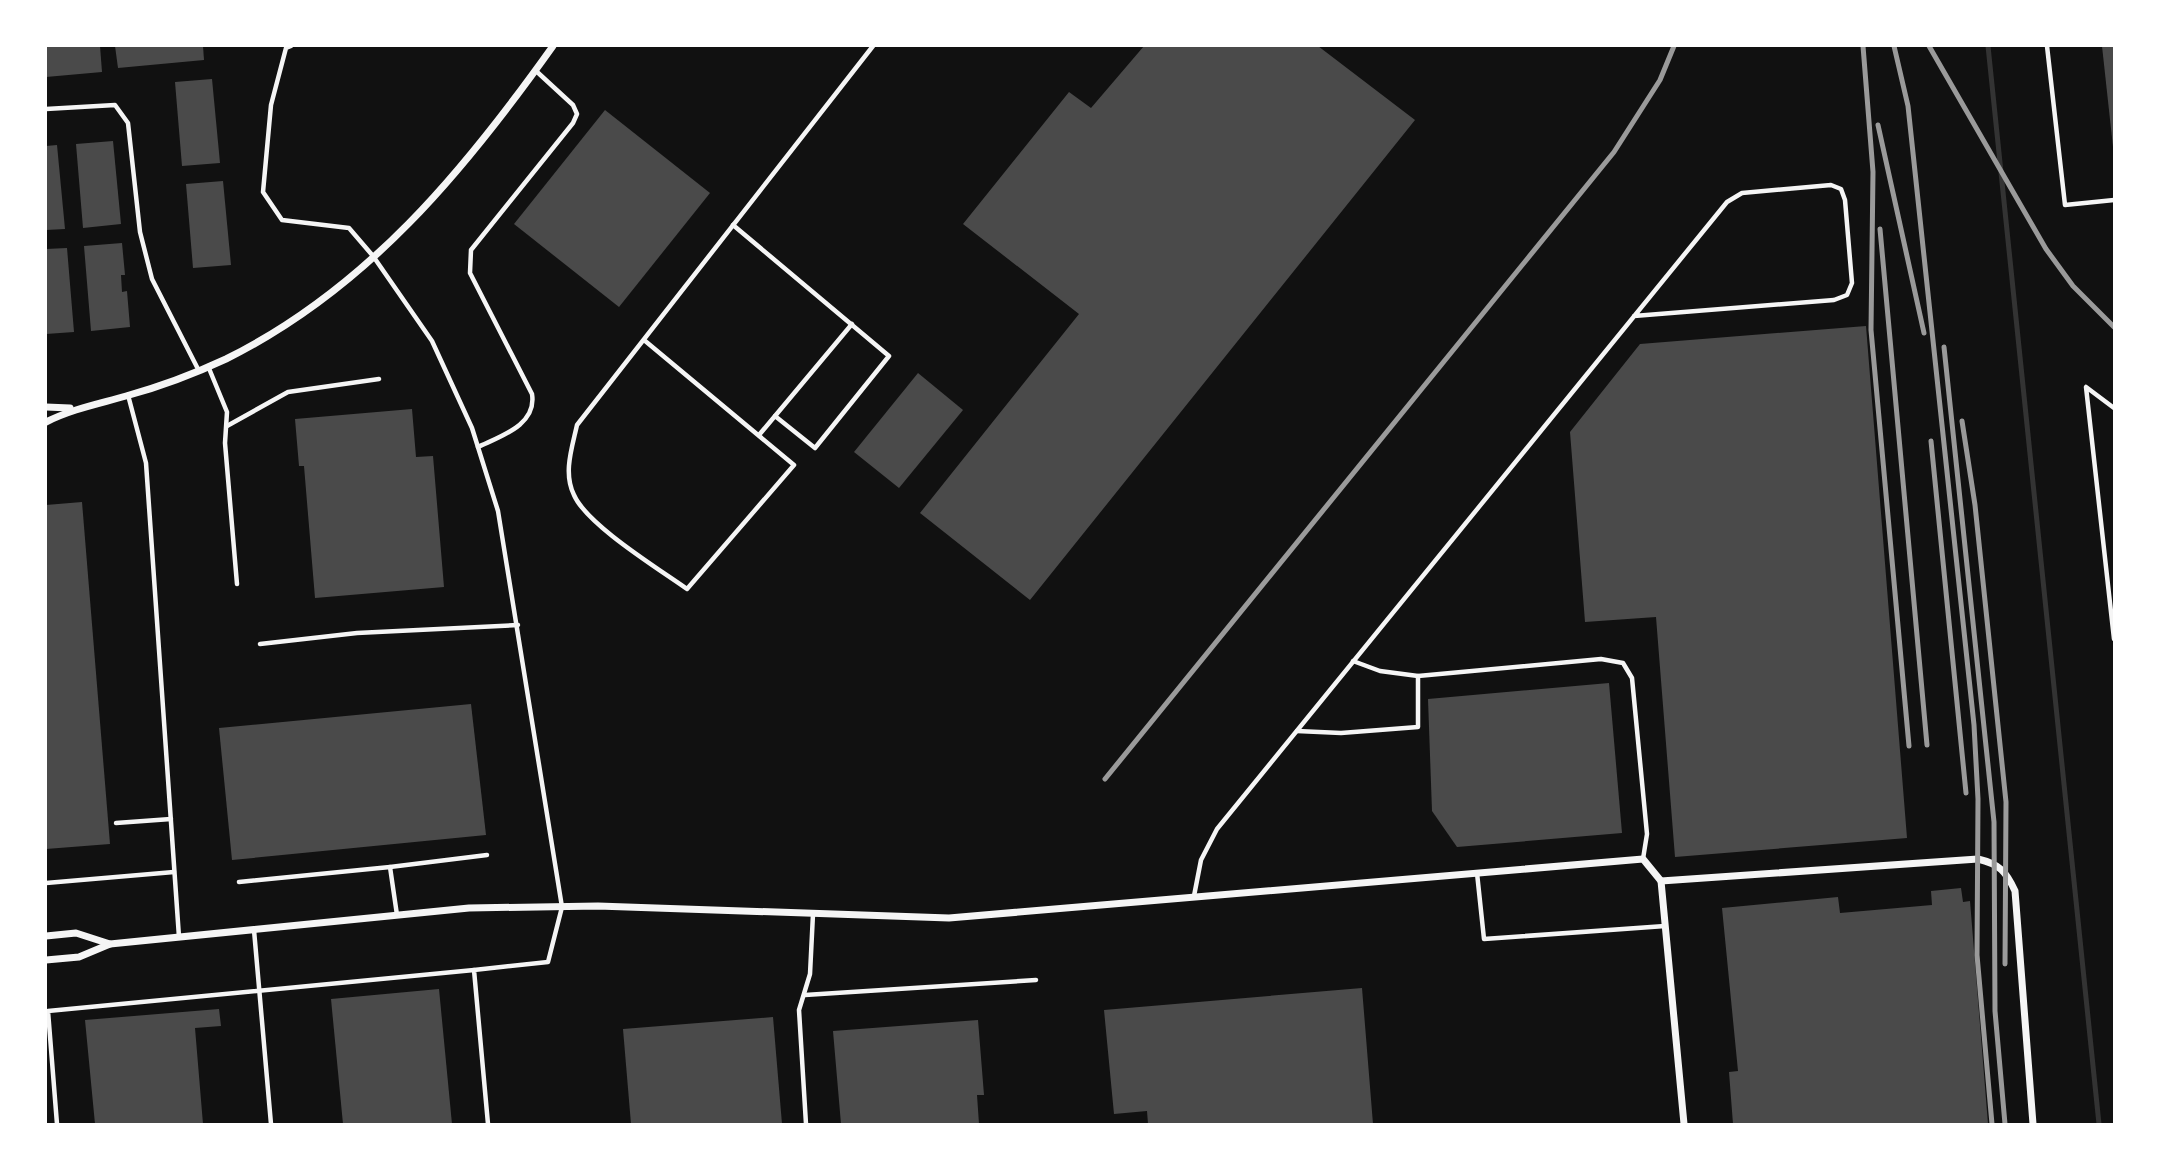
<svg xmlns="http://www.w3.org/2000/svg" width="2160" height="1170" font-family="Lato,sans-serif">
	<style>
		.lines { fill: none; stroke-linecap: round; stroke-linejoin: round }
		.stream { stroke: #333; stroke-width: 5 }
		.building { fill: #4a4a4a }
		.service { stroke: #f5f5f5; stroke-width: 4.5 }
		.minor { stroke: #f5f5f5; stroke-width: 7 }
		.rail { stroke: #9a9a9a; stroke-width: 5 }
	</style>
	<rect width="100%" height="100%" fill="#111"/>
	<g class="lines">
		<polyline class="stream" points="1988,46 2099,1124"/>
	</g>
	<g class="building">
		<polygon points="46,46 100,46 102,72 46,77"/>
		<polygon points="115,46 203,46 204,60 118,68"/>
		<polygon points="1144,46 1318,46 1415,120 1030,600 920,513 1079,314 963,224 1069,92 1091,108"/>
		<polygon points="2102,46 2114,46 2114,147 2113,147"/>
		<polygon points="212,79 220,163 182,166 175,82"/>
		<polygon points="605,110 710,193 619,307 514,224"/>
		<polygon points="113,141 121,224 83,228 76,144"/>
		<polygon points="57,145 65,229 46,230 46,146"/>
		<polygon points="223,181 231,265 193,268 186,184"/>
		<polygon points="122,243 125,275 121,275 122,292 127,291 130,327 91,331 84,246"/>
		<polygon points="67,248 74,332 46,334 46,249"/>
		<polygon points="1866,326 1907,838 1675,857 1656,617 1585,622 1570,432 1640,344"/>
		<polygon points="918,373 963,410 899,488 854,452"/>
		<polygon points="412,409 416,457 433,456 444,587 315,598 304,466 299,466 295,419"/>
		<polygon points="82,502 110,844 46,849 46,505"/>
		<polygon points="1609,683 1622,833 1457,847 1432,811 1428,699"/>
		<polygon points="471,704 486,835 232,860 219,728"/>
		<polygon points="1961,888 1963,902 1970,901 1988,1124 1733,1124 1729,1072 1738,1071 1722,908 1838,897 1840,913 1932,905 1931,891"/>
		<polygon points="1362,988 1373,1124 1148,1124 1147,1111 1114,1114 1104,1010"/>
		<polygon points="439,989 452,1124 343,1124 331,999"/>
		<polygon points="219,1009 221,1026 195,1028 203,1124 95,1124 85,1020"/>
		<polygon points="773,1017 782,1124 631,1124 623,1029"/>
		<polygon points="978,1020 984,1095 977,1095 979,1124 841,1124 833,1031"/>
	</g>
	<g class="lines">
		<g class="service">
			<polyline points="291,46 286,48 271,105 263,192 282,220 349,228 373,256 432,341 472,428 498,511 562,907 548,962 474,970 488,1124"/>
			<polyline points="2047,46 2065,205 2114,200"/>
			<polyline points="46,109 115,105 128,123 140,232 152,279 198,369"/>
			<polyline points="733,225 889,356 815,448 775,416 759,435"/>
			<path d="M644 340 794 465 687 589C659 569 587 525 574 495 563 473 572 448 577 425L873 46"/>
			<polyline points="208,366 227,412 225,443 237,584"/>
			<polyline points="128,395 146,463 179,937"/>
			<polyline points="2114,408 2086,387 2114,639"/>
			<polyline points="775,416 852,324"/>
			<polyline points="227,426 288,392 379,379"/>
			<path d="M478 447C501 436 537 425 532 394L470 273 471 250 573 123 577 114 573 105 535 70"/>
			<polyline points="260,644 357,633 518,625"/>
			<polyline points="1353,661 1380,671 1418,676 1601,659 1623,663 1632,678 1647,834 1643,859"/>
			<polyline points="1297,731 1341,733 1418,727 1418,676"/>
			<polyline points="116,823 171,819"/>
			<polyline points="390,867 487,855"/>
			<polyline points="1477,873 1484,939 1665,926"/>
			<polyline points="239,882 390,867 397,915"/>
			<polyline points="46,883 174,872"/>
			<polyline points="1194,896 1201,860 1217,829 1727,202 1742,193 1831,185 1841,189 1845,200 1852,283 1847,295 1834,300 1634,316"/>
			<polyline points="254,930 271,1124"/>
			<polyline points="805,995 1036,980"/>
			<polyline points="57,1124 48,1011 474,970"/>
			<polyline points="806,1124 799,1010 810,974 813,914"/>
		</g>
		<g class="minor">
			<polyline points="46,407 70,408"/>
			<path d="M46 422C72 409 98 404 126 396 159 387 196 373 226 359 367 289 464 171 553 46"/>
			<path d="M1661 881 1978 859C1999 864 2006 871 2015 891L2033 1124"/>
			<polyline points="46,936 76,933 110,944"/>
			<polyline points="46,960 79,957 110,944 469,908 598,906 949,918 1643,859 1661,881 1684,1124"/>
		</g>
		<g class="rail">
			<polyline points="1863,46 1873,172 1871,330 1909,746"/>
			<polyline points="1894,46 1908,106 1974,725 1978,799 1977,955 1992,1124"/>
			<polyline points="1929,46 2046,249 2073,286 2114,327"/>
			<polyline points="1878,125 1924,333"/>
			<polyline points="1880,229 1927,745"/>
			<polyline points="1944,347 1994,822 1995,1011 2005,1124"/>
			<polyline points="1962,421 1975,505 2006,802 2005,964"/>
			<polyline points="1931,441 1966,793"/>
			<polyline points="1105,779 1614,152 1660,80 1674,46"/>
		</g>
	</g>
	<rect width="2160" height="1170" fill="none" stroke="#ffffff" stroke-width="94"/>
</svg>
